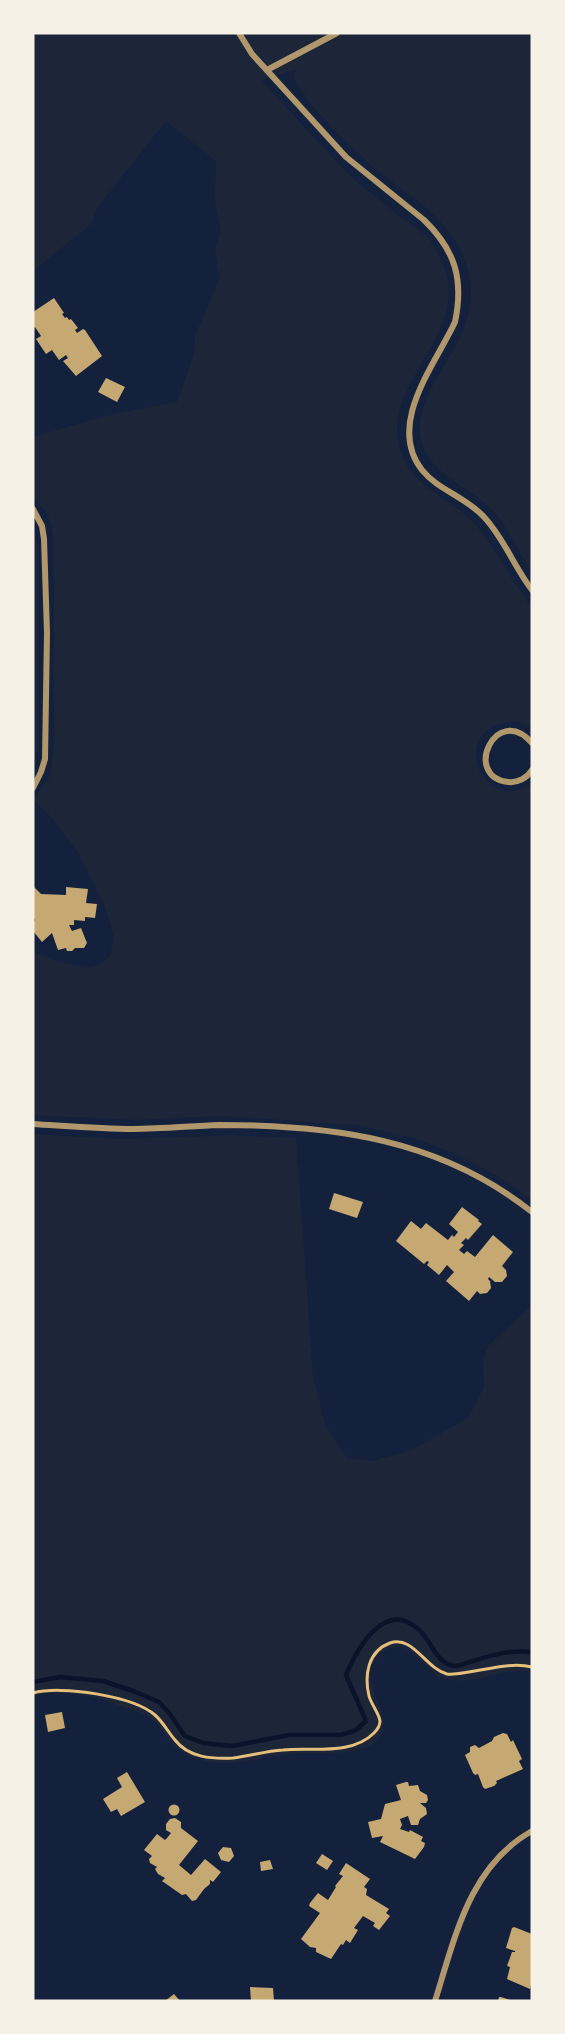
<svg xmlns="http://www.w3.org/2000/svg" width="565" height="2034" font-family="'Noto Sans',sans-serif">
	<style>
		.green { fill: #1d2539 }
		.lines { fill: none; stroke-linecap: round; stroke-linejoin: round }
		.stream { stroke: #0b132b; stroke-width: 4.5 }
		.building { fill: #c6a872 }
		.path { stroke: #e5c07b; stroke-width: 3 }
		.minor { stroke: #b1986c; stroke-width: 6 }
	</style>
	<rect width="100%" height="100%" fill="#14213d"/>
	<g class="green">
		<path d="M33 33H532V572C520 553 510 532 496 514 475 489 431 476 422 443 406 382 494 340 465 261 450 218 411 198 378 171 353 150 308 106 293 77L296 69 262 81C290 111 317 142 346 171 363 188 383 203 402 218 410 224 420 230 427 237 436 247 442 261 446 273 465 339 378 386 401 453 414 488 448 497 472 521 494 543 510 581 532 607V728C528 726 523 723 519 722 511 720 504 723 496 725 453 742 486 814 532 784V1200L496 1175 453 1153 417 1139 358 1125 220 1116 137 1120 33 1115V952L57 961 86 968 99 965 110 956 114 938 105 906 78 852 50 816 33 800 50 775 54 746V546L52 527 46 512 33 496V437L114 414 177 402 194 354 195 337 219 279 215 248 221 230 215 201 216 161 166 121 97 208 91 224 33 271Z"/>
		<polygon points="33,525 37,542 37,749 33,766"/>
		<path d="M33 1134 122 1139 235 1135 296 1138 313 1375 325 1425 347 1458 373 1461 410 1451 469 1417 484 1387 483 1362 488 1346 532 1305V1672C504 1666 474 1686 446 1679 423 1672 411 1636 386 1650 346 1673 397 1713 380 1737 364 1759 317 1751 293 1754 275 1755 257 1760 239 1762 217 1765 191 1762 175 1746 166 1738 161 1726 151 1718 144 1713 134 1711 126 1708 96 1697 65 1689 33 1696Z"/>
	</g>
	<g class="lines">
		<path class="stream" d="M33 1682 60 1677 103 1681 133 1691 159 1702 170 1714 185 1736 203 1743 232 1746 289 1735H341L356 1730 366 1721 346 1675C357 1649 384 1600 417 1628 431 1638 435 1664 455 1666 460 1666 468 1662 473 1661 495 1654 509 1650 532 1652"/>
	</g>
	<g class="building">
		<polygon points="54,298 64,313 62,314 65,318 67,317 69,320 71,319 78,328 75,330 77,333 83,329 85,330 102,356 76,376 63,361 68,358 66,355 59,360 52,350 46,354 36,339 41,336 35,327 33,329 33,312"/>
		<polygon points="106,378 125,387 117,402 98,392"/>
		<polygon points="33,886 41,894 66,895 66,887 88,889 86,903 97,904 95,918 85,917 85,921 74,920 74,925 69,925 72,931 81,928 87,943 84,948 75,948 72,951 67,951 66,948 58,950 52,933 42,942 33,931 33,922 35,920 33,918"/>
		<polygon points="334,1193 363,1202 357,1218 329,1209"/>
		<polygon points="462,1207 479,1220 478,1221 482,1224 468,1240 466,1238 461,1243 464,1245 459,1250 464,1254 467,1251 475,1257 493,1235 513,1252 502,1266 506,1270 507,1276 502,1282 495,1282 489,1277 488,1279 490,1281 491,1288 487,1293 480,1294 477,1291 469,1301 446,1281 454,1272 447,1265 439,1275 427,1265 429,1262 427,1261 424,1264 396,1241 411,1221 421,1229 426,1223 448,1240 452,1235 454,1237 458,1232 449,1224"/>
		<polygon points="62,1712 65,1728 48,1732 45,1715"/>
		<polygon points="503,1733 507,1734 511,1742 513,1740 522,1759 519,1761 523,1769 496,1781 497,1783 494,1786 485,1789 483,1787 478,1774 475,1775 473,1773 465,1755 470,1752 470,1747 475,1745 479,1748 492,1741 494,1737"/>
		<polygon points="127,1772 145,1802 121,1816 117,1809 111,1812 103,1799 122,1787 117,1778"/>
		<polygon points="406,1782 408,1782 409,1786 418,1785 420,1791 427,1795 428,1800 426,1803 420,1803 426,1808 427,1814 420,1819 418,1825 411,1825 408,1816 400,1819 402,1825 400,1829 409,1832 410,1830 423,1837 421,1841 425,1843 424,1847 415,1859 380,1842 383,1836 372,1838 368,1822 381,1819 385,1804 401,1800 396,1785"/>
		<circle cx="174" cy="1810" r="5.5"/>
		<polygon points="175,1818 181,1822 181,1828 198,1841 179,1865 191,1875 205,1859 221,1872 213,1882 210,1880 210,1884 204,1889 196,1900 192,1901 186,1894 182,1895 162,1881 165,1878 158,1874 155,1869 157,1867 150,1863 149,1859 152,1856 144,1850 157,1834 165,1840 167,1838 171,1833 166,1830 166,1824 170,1819"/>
		<polygon points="223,1847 231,1848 234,1856 229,1862 221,1860 218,1853"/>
		<polygon points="322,1854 333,1861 327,1870 316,1863"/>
		<polygon points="270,1860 273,1869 261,1871 260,1862"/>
		<polygon points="346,1863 370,1879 364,1887 367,1889 366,1895 389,1909 386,1913 390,1916 379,1930 373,1926 375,1923 363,1916 354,1928 358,1930 350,1943 346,1940 343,1945 341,1944 331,1959 316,1952 316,1948 310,1947 301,1939 320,1913 309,1906 310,1903 318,1893 328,1900 336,1887 335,1886 343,1876 339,1874"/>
		<polygon points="514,1927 532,1934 532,1981 530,1989 507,1979 510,1967 507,1966 512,1952 515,1952 515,1951 506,1948 512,1928"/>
		<polygon points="250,1987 273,1988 274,2001 251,2001"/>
		<polygon points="174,1994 180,2001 165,2001"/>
		<polygon points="499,1997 501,1997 513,2001 498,2001"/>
	</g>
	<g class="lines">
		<path class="path" d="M33 1693C61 1685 133 1696 155 1715 163 1722 168 1732 175 1740 189 1758 212 1759 233 1758 250 1756 266 1751 283 1750 312 1747 351 1756 374 1733 377 1730 380 1726 380 1721 379 1713 371 1704 369 1696 364 1675 368 1651 390 1643 413 1635 425 1668 447 1674 454 1675 462 1673 469 1672 489 1669 512 1662 532 1667"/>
		<g class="minor">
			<path d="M239 33 252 54 346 157 424 220C455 250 464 279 455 322 435 365 386 424 422 470 438 490 466 497 484 517 504 538 514 567 532 590"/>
			<polyline points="267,70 337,33"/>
			<polyline points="33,509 42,526 44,539 47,633 45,759 41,772 33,788"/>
			<path d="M532 743C496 702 462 777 508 782 518 783 527 778 532 770"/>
			<path d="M33 1124C66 1126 100 1129 133 1129 162 1129 190 1126 219 1125 333 1125 440 1139 532 1212"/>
			<path d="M435 2001C455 1938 469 1866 532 1831"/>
		</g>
	</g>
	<rect width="565" height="2034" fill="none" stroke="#f6f1e7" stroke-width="69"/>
</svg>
